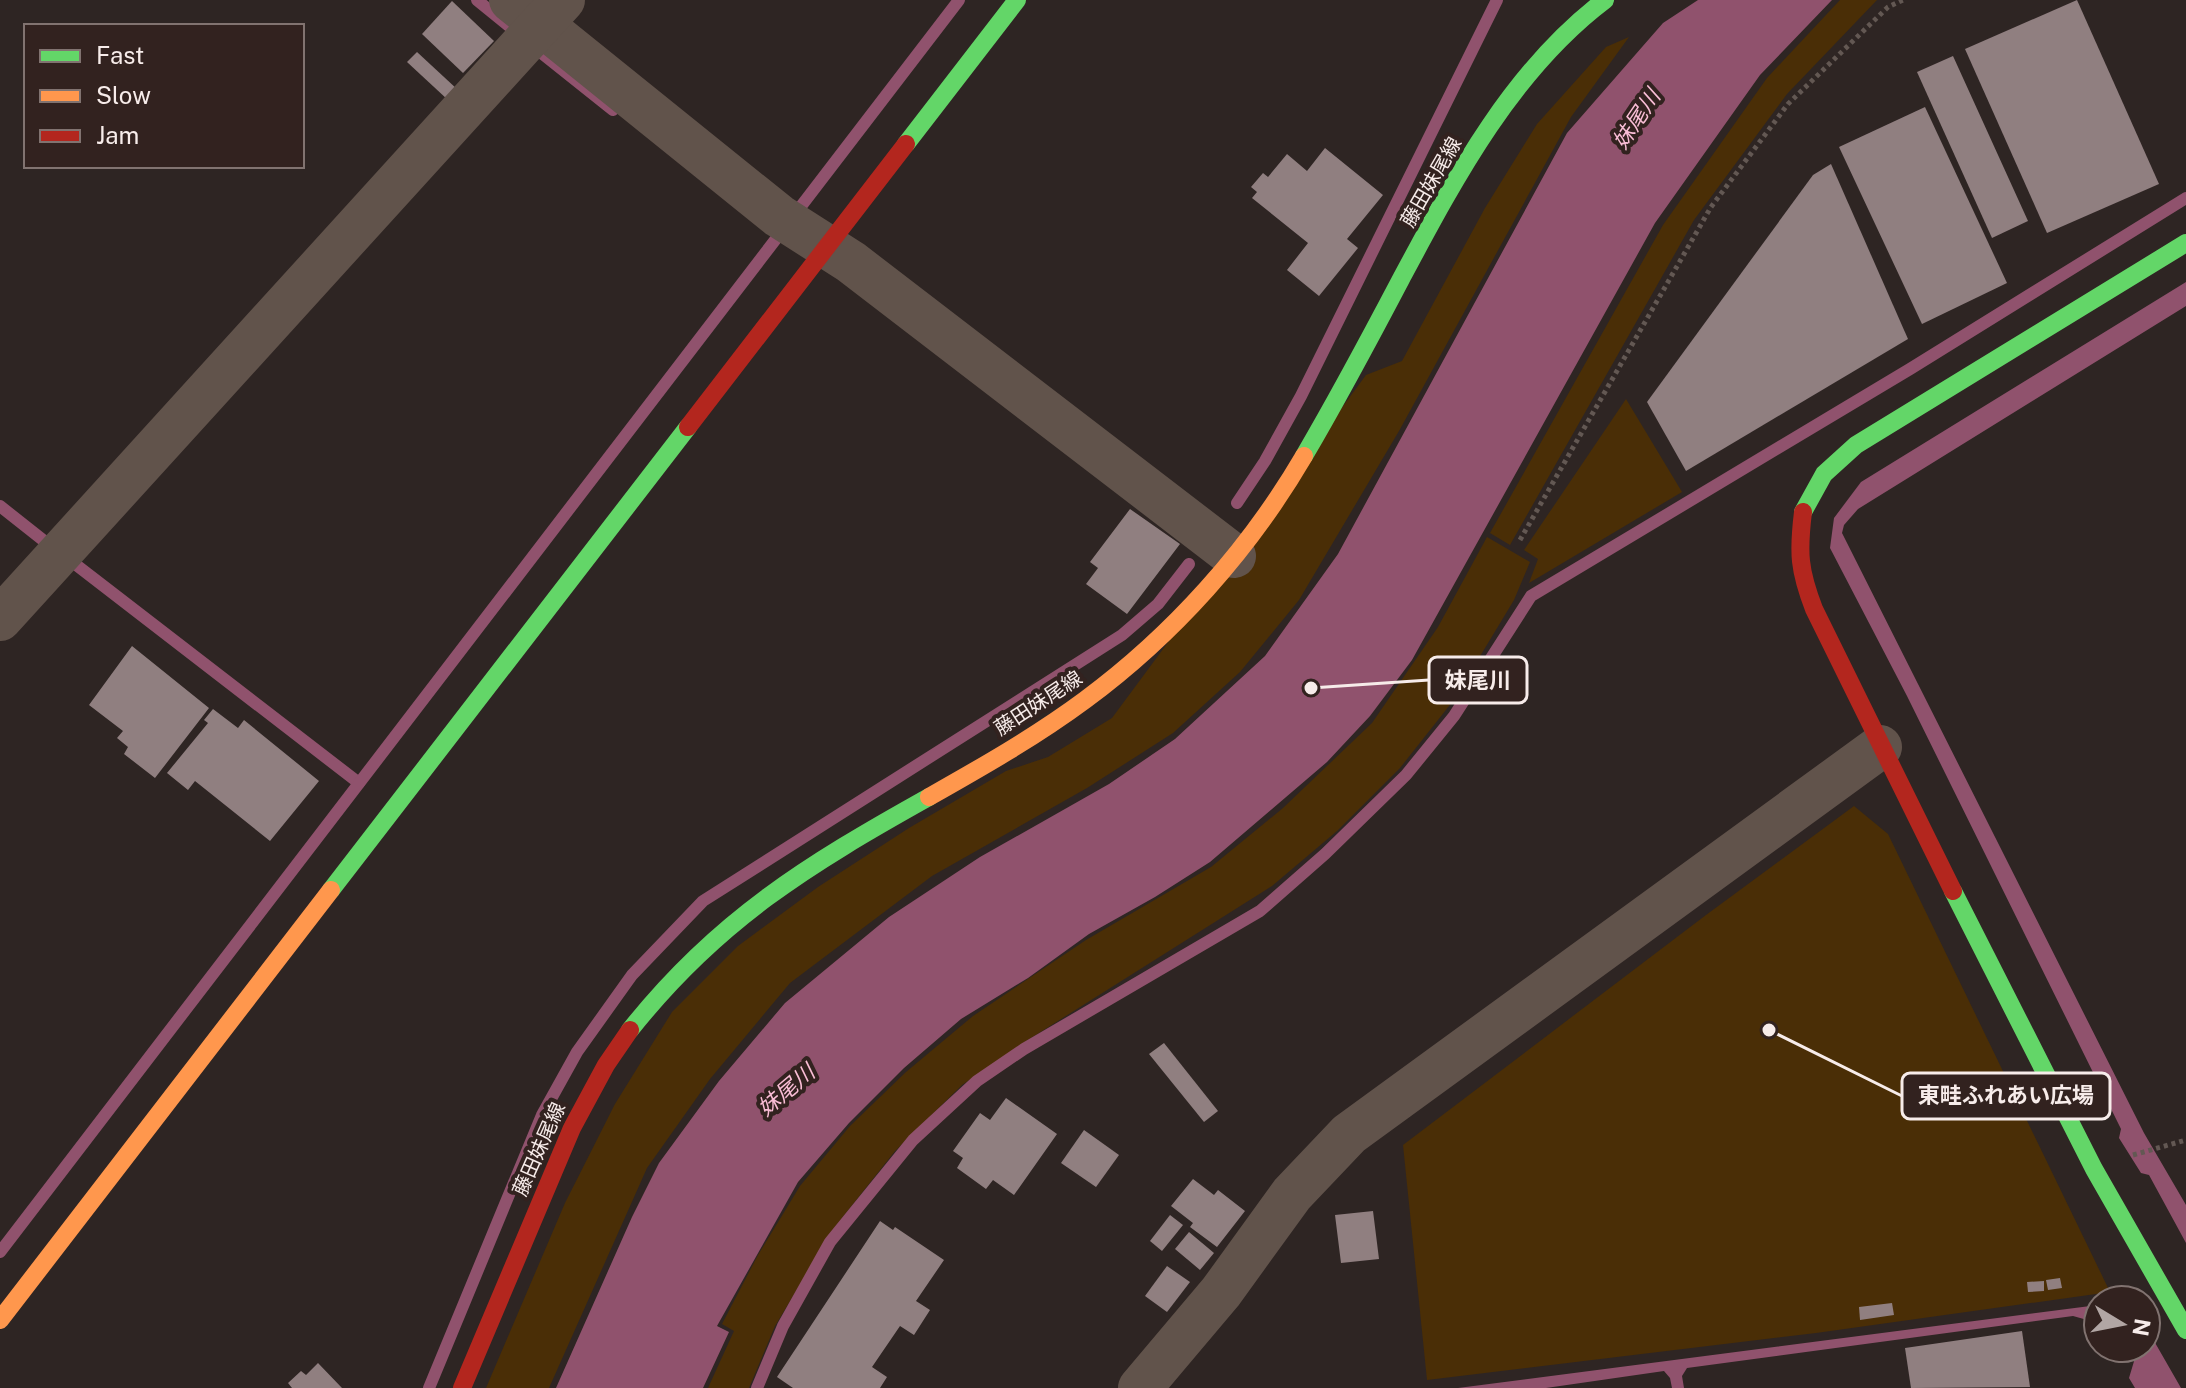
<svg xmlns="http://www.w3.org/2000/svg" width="2186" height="1388" font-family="'Public Sans','Noto Sans JP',sans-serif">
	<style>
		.green { fill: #4a2e06 }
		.water { fill: #90526d }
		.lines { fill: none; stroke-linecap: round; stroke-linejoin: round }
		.stream { stroke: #90526d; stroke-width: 12 }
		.building { fill: #907f80 }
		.path { stroke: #635853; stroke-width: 5; stroke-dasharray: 4 4; stroke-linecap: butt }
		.street { stroke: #61534b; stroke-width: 44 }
		.fast { stroke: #63d668; stroke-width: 18 }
		.slow { stroke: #ff974d; stroke-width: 18 }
		.jam { stroke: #b3261e; stroke-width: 18 }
		.labels { text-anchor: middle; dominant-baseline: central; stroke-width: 8; stroke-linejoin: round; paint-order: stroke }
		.street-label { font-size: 20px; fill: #f7ecea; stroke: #32221f }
		.water-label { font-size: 22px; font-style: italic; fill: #f9bdd5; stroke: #32221f }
		.leader { fill: none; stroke: #f7ecea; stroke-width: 3 }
		.callout-dot { fill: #f7ecea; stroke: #32221f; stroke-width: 3 }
		.callout { fill: #32221f; stroke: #f7ecea; stroke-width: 3 }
		.callout-label { font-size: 22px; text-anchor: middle; font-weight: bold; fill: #f7ecea }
	</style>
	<rect width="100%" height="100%" fill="#2e2523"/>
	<g class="green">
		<polygon points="1840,0 1877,0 1787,94 1694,220 1510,545 1490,533 1663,225 1767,78"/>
		<polygon points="1629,37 1571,117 1399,431 1299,600 1240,672 1173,733 1087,788 932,876 790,983 710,1079 647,1168 549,1388 486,1388 565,1203 615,1104 672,1012 738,946 818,887 909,828 1006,771 1048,757 1112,718 1366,375 1402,361 1485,208 1537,124 1606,47"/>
		<polygon points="1626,399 1682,492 1529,583 1538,559 1524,550"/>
		<polygon points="1487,537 1530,562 1514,600 1453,701 1400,768 1337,831 1272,886 1023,1043 962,1085 895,1151 834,1228 775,1326 749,1388 708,1388 734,1331 722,1324 758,1255 800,1186 850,1126 906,1072 973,1016 1086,940 1211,867 1283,808 1372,723 1438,627"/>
		<polygon points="1854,806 1888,834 2110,1292 1816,1333 1427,1380 1403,1145 1706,915"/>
	</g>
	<g class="water">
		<polygon points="1698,0 1832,0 1760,75 1655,223 1412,660 1370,716 1327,762 1210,862 1155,897 1089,934 1028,978 961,1019 904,1068 849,1123 798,1182 717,1326 729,1332 703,1388 556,1388 632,1217 659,1163 719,1081 785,1003 889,917 980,857 1109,784 1175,739 1265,656 1338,554 1567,133 1663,23"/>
		<polygon points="2186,282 2186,306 1858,509 1844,525 1842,533 2144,1133 2186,1205 2186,1243 2149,1175 2141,1173 2119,1138 2121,1129 1907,696 1830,548 1834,518 1861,482"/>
		<polygon points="2098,1305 2098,1323 2073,1316 1687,1368 1682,1376 1684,1388 1672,1388 1670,1378 1664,1371 1546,1388 1458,1388"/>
		<polygon points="2146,1327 2181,1388 2135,1388 2129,1378 2135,1358 2128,1348 2146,1348"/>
	</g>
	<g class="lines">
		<g class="stream">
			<polyline points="477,0 509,26"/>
			<polyline points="534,47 613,110"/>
			<polyline points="1237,503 1265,461 1301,396 1497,0"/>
			<polyline points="0,506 48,544"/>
			<polyline points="75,564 359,783"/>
			<polyline points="0,1252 959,0"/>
			<polyline points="429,1388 542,1115 577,1052 632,975 703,901 1122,635 1158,604 1189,564"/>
			<polyline points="757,1388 783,1326 830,1242 913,1140 977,1081 1024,1049 1260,911 1325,854 1406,775 1454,716 1531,596 1910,369 2186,198"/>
		</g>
	</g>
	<g class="building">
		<polygon points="2077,0 2159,184 2047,233 1965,49"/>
		<polygon points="452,1 494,41 463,73 422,34"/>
		<polygon points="417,52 458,90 448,100 407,62"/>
		<polygon points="1953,56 2028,221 1992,238 1917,72"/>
		<polygon points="1925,107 2007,283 1922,324 1839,147"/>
		<polygon points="1325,148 1383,195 1347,239 1358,248 1319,296 1287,270 1308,243 1252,198 1257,192 1251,187 1263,173 1268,177 1287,154 1307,171"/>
		<polygon points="1831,164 1908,339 1686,471 1647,402 1813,175"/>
		<polygon points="1130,509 1180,544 1127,614 1086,584 1098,568 1090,562"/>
		<polygon points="132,646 209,708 155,778 124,754 128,747 117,738 123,731 89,705"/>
		<polygon points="213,709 238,728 244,720 319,781 270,841 195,781 188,790 167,773 208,723 204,720"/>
		<polygon points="1164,1043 1218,1111 1204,1122 1149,1054"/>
		<polygon points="1006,1098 1057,1134 1014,1195 993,1180 986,1189 957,1168 963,1158 953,1151 980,1113 990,1120"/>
		<polygon points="1084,1130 1119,1155 1096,1187 1061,1163"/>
		<polygon points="1193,1179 1214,1195 1218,1190 1245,1211 1217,1247 1190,1227 1193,1223 1171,1206"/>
		<polygon points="1373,1211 1379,1259 1341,1263 1335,1215"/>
		<polygon points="1170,1215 1183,1225 1162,1251 1150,1241"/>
		<polygon points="880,1221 893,1230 895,1227 944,1260 916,1301 930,1310 914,1335 900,1326 872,1367 887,1377 880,1388 793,1388 777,1377"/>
		<polygon points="1189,1232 1214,1253 1200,1270 1175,1249"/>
		<polygon points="1167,1266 1190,1282 1167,1312 1145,1296"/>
		<polygon points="2060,1278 2062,1288 2048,1290 2046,1280"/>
		<polygon points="2044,1281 2044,1291 2028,1292 2027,1282"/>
		<polygon points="1892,1303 1894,1315 1860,1320 1859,1307"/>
		<polygon points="2022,1331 2030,1387 1911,1388 1905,1348"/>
		<polygon points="318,1363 342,1388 292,1388 288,1383 301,1371 306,1375"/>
	</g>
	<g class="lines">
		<g class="path">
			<polyline points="1520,540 1711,207 1788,104 1888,7 1903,0"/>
			<polyline points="2133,1155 2186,1140"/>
		</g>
		<g class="street">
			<polyline points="511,0 779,216 851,262 1234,556"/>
			<polyline points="0,619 563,0"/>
			<polyline points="1140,1388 1221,1292 1292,1194 1349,1134 1880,747"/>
		</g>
		<g class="fast">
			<polyline points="906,144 1017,0"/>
			<path d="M1304 456C1338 398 1370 338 1401 279 1455 178 1512 70 1605 0"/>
			<polyline points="1803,512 1824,474 1856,445 2186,243"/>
			<polyline points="331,890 688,427"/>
			<polyline points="1953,891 2094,1169 2186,1330"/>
			<path d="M630 1030C717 920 809 864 929 797"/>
		</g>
		<g class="slow">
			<path d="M929 797C982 767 1035 737 1085 700 1173 635 1249 550 1304 456"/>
			<polyline points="0,1320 331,890"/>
		</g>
		<g class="jam">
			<polyline points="688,427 906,144"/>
			<path d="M1803 512C1798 553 1799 570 1814 609L1953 891"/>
			<polyline points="462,1388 572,1128 606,1065 630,1030"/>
		</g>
	</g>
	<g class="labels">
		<g class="street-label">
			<text transform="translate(1431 182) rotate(-60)">藤田妹尾線</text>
			<text transform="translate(1038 703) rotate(-33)">藤田妹尾線</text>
			<text transform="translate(539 1149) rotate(-66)">藤田妹尾線</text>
		</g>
		<g class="water-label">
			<text transform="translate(1636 119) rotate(-56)">妹尾川</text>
			<text transform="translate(786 1090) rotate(-40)">妹尾川</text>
		</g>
	</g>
	<path class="leader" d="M1311 688L1429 680M1769 1030L1902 1096"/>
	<g class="callout-dot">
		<circle cx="1311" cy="688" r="8"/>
		<circle cx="1769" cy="1030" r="8"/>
	</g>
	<g class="callout">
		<rect x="1429" y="657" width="98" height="46" rx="8"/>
		<rect x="1902" y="1073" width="208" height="46" rx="8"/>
	</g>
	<g class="callout-label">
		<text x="1478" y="688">妹尾川</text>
		<text x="2006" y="1103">東畦ふれあい広場</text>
	</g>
	<rect x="24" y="24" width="280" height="144" fill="#32221f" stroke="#817370" stroke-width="2"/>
	<rect x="40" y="50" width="40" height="12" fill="#63d668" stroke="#817370" stroke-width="2"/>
	<text x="96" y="64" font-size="24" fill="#f7ecea">Fast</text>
	<rect x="40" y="90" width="40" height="12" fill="#ff974d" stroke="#817370" stroke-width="2"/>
	<text x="96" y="104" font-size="24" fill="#f7ecea">Slow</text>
	<rect x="40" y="130" width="40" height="12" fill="#b3261e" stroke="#817370" stroke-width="2"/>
	<text x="96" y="144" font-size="24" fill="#f7ecea">Jam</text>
	<g transform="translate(2122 1324) rotate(100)"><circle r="38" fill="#32221f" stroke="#817370" stroke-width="2"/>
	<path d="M0-6L14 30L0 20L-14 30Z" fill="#b1a6a4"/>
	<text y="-12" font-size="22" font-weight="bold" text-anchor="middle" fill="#f7ecea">N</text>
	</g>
</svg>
